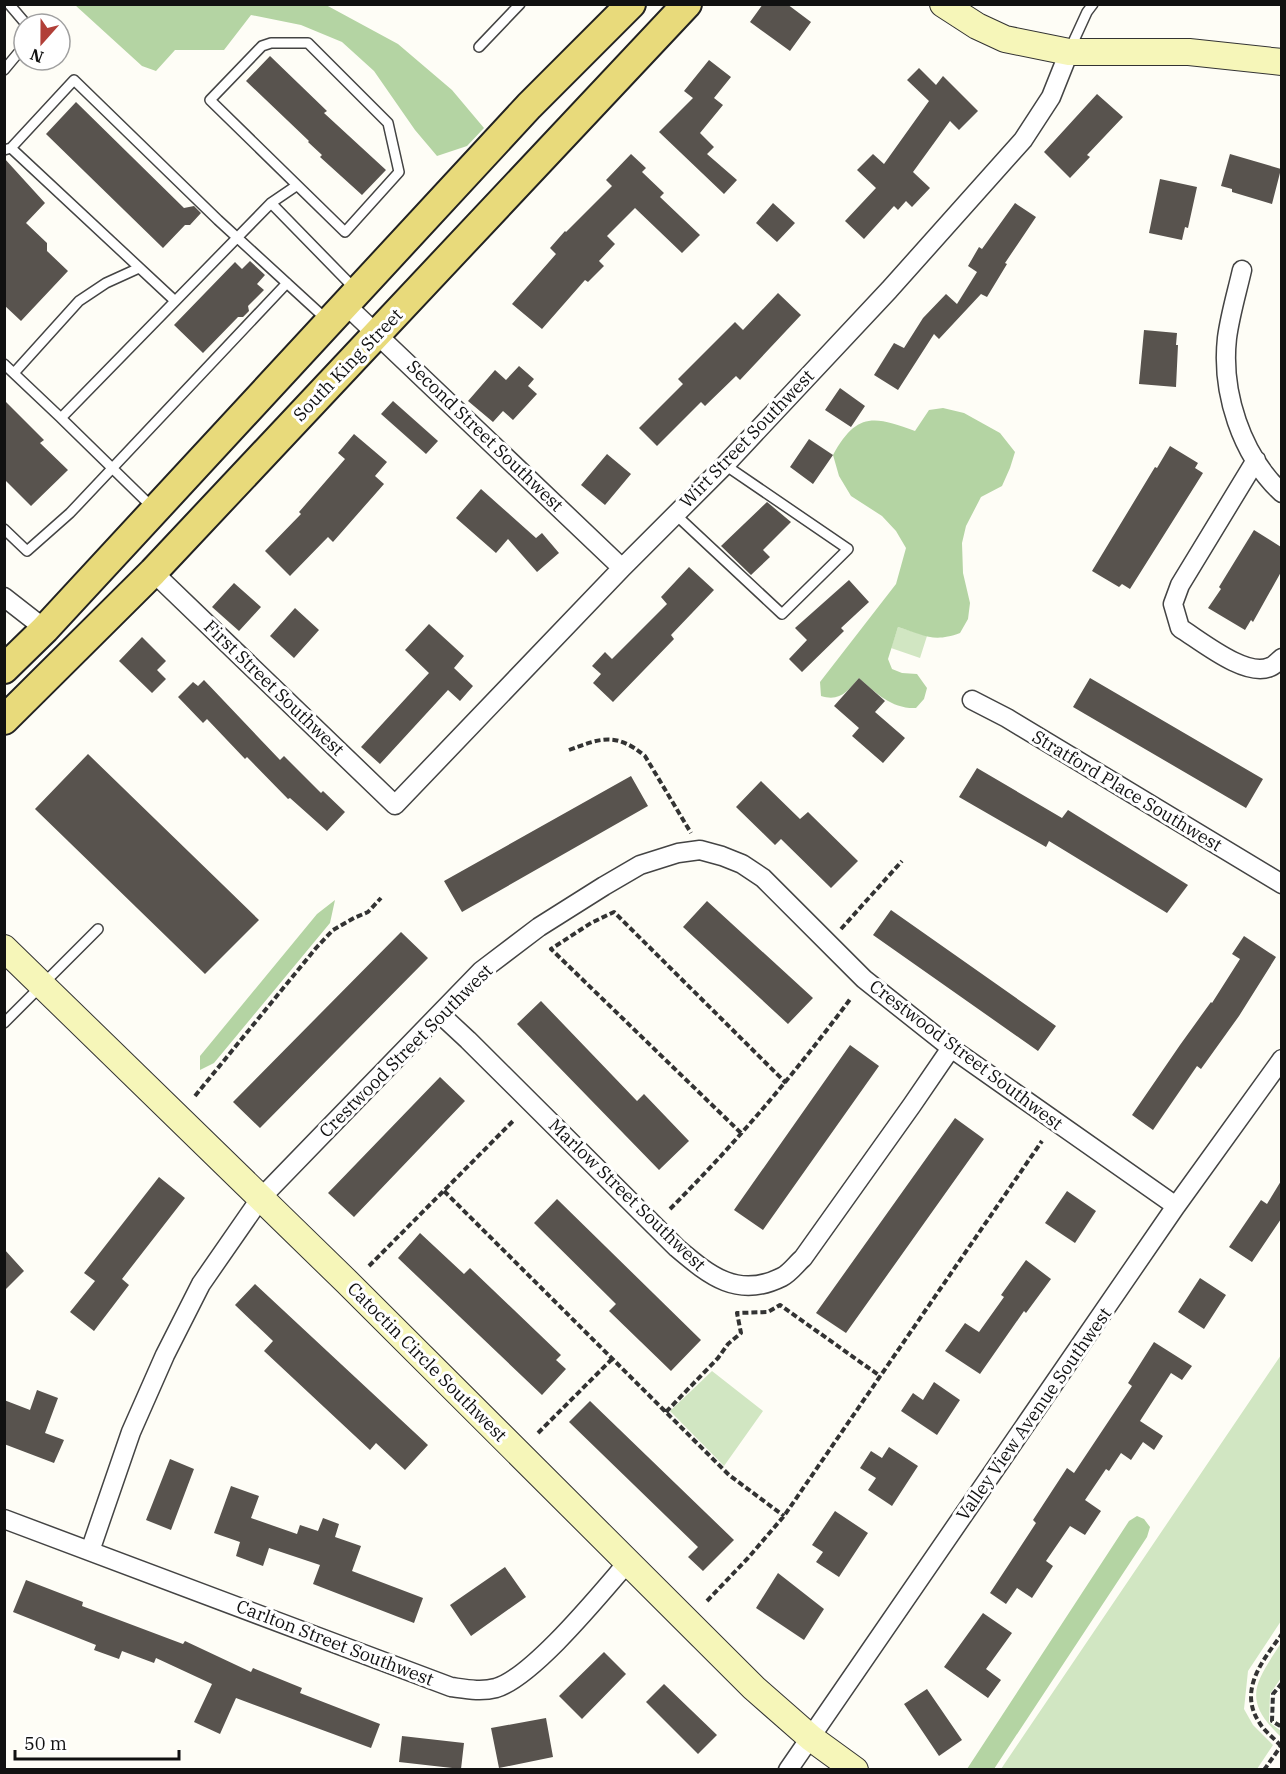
<svg xmlns="http://www.w3.org/2000/svg" width="1286" height="1774" viewBox="0 0 1286 1774" font-family="'IBM Plex Serif',serif">
<rect width="100%" height="100%" fill="#fefdf6"/>
<path fill="#d1e6c2" d="M 898,627 L 927,636 L 920,658 L 891,648 Z
M 1281,1355 L 1281,1621 L 1248,1671 L 1244,1709 L 1253,1725 L 1273,1745 L 1257,1769 L 1001,1769 Z
M 712,1371 L 763,1411 L 724,1466 L 670,1411 Z
M 1281,1643 L 1281,1678 L 1270,1694 L 1269,1722 L 1281,1731 L 1280,1736 C 1241,1699 1256,1682 1281,1643 Z"/>
<path fill="#b4d4a3" d="M 75,5 L 326,5 L 398,44 L 452,90 L 484,128 L 467,146 L 437,156 L 415,130 L 374,71 L 342,42 L 301,25 L 251,15 L 224,50 L 175,50 L 156,71 L 142,66 Z
M 943,408 L 964,413 L 1000,433 L 1015,452 L 1010,468 L 1002,486 L 981,497 L 966,526 L 962,543 L 963,573 L 970,603 L 968,619 L 960,633 C 933,643 924,635 898,627 L 888,659 L 892,669 L 902,673 L 917,674 L 927,688 L 924,699 L 916,708 C 892,709 877,694 859,678 C 848,691 840,702 821,696 L 820,682 L 896,584 L 906,548 L 896,531 L 882,516 L 851,496 L 839,476 L 833,455 C 856,413 873,415 915,431 L 929,410 Z
M 335,900 L 330,923 L 214,1063 L 200,1070 L 200,1056 L 317,914 Z
M 1137,1516 L 1144,1519 L 1150,1527 L 1147,1537 L 994,1769 L 967,1769 L 1129,1521 Z"/>
<path fill="#58534e" d="M 763,4 L 787,4 L 811,22 L 790,51 L 750,22 Z
M 270,56 L 327,111 L 324,113 L 386,170 L 362,195 L 320,157 L 322,155 L 308,142 L 309,141 L 246,81 Z
M 709,60 L 731,77 L 714,98 L 723,105 L 700,133 L 714,147 L 707,154 L 737,180 L 724,194 L 659,132 L 693,98 L 684,91 Z
M 919,68 L 936,85 L 943,76 L 978,111 L 959,130 L 950,121 L 913,172 L 930,188 L 912,207 L 906,201 L 898,210 L 894,206 L 864,239 L 845,221 L 876,188 L 857,170 L 873,154 L 884,164 L 929,101 L 907,80 Z
M 1097,94 L 1123,117 L 1087,155 L 1090,157 L 1070,178 L 1044,152 Z
M 76,102 L 184,208 L 194,206 L 201,213 L 190,225 L 185,225 L 163,248 L 46,134 Z
M 631,154 L 646,168 L 642,172 L 664,193 L 660,197 L 700,235 L 682,253 L 635,208 L 607,236 L 615,244 L 599,261 L 604,266 L 588,282 L 585,280 L 542,329 L 512,304 L 556,254 L 550,248 L 565,231 L 566,232 L 612,186 L 606,180 Z
M 1230,154 L 1281,169 L 1272,204 L 1232,192 L 1232,189 L 1221,186 Z
M 4,158 L 45,203 L 26,223 L 47,243 L 47,251 L 68,271 L 21,321 L 4,305 Z
M 1160,179 L 1197,187 L 1188,228 L 1185,227 L 1182,240 L 1149,233 Z
M 773,203 L 795,223 L 777,242 L 756,223 Z
M 1015,203 L 1036,217 L 1005,263 L 1007,264 L 987,297 L 981,294 L 939,339 L 934,334 L 898,390 L 874,375 L 894,343 L 904,348 L 923,318 L 946,294 L 957,304 L 977,272 L 968,266 L 979,247 L 982,249 Z
M 250,261 L 265,275 L 257,284 L 264,290 L 248,306 L 249,311 L 243,317 L 238,317 L 203,353 L 174,325 L 235,262 L 242,269 Z
M 778,293 L 801,315 L 740,380 L 736,376 L 705,406 L 701,402 L 657,446 L 639,428 L 683,384 L 678,379 L 735,322 L 743,330 Z
M 1144,330 L 1177,333 L 1176,345 L 1178,345 L 1176,387 L 1139,384 Z
M 519,366 L 534,379 L 528,386 L 537,394 L 513,420 L 503,411 L 493,422 L 468,401 L 495,370 L 506,380 Z
M 840,388 L 865,406 L 851,427 L 825,410 Z
M 4,400 L 44,440 L 40,443 L 68,470 L 31,506 L 4,479 Z
M 393,401 L 438,441 L 426,454 L 381,414 Z
M 354,434 L 387,462 L 375,476 L 384,484 L 333,542 L 328,537 L 290,576 L 265,551 L 301,514 L 299,512 L 345,459 L 338,453 Z
M 809,439 L 833,455 L 813,484 L 790,467 Z
M 1170,446 L 1198,463 L 1195,468 L 1203,473 L 1130,589 L 1122,584 L 1119,587 L 1092,571 L 1155,467 L 1157,468 Z
M 607,454 L 631,474 L 605,505 L 581,485 Z
M 481,489 L 536,538 L 542,533 L 559,553 L 537,572 L 508,539 L 496,553 L 456,518 Z
M 767,502 L 791,522 L 763,550 L 770,557 L 751,575 L 721,546 Z
M 1254,530 L 1281,547 L 1281,572 L 1253,622 L 1251,620 L 1245,630 L 1208,608 L 1221,589 L 1219,587 Z
M 689,567 L 714,590 L 671,635 L 674,639 L 613,702 L 593,683 L 601,674 L 592,666 L 605,652 L 612,659 L 667,604 L 661,597 Z
M 849,580 L 869,602 L 841,628 L 844,631 L 802,672 L 789,659 L 807,640 L 795,628 Z
M 234,583 L 261,607 L 239,631 L 212,607 Z
M 295,608 L 319,630 L 294,658 L 270,636 Z
M 429,624 L 464,656 L 454,668 L 473,686 L 460,701 L 448,690 L 380,764 L 361,747 L 429,673 L 405,650 Z
M 142,637 L 166,661 L 157,670 L 166,679 L 152,693 L 119,661 Z
M 859,678 L 885,701 L 875,712 L 905,738 L 883,763 L 852,736 L 859,728 L 834,706 Z
M 1090,678 L 1263,779 L 1246,808 L 1073,707 Z
M 204,680 L 280,760 L 284,756 L 321,793 L 323,791 L 345,812 L 327,831 L 290,798 L 288,799 L 247,757 L 245,759 L 207,719 L 203,723 L 178,697 L 193,682 L 198,686 Z
M 88,754 L 259,920 L 205,974 L 35,809 Z
M 977,768 L 1062,818 L 1068,810 L 1188,885 L 1167,913 L 1049,841 L 1046,847 L 959,797 Z
M 631,776 L 648,806 L 462,912 L 444,881 Z
M 761,781 L 800,819 L 808,812 L 858,861 L 831,888 L 781,839 L 775,845 L 736,807 Z
M 707,901 L 813,998 L 788,1024 L 683,927 Z
M 891,910 L 1056,1026 L 1038,1051 L 873,935 Z
M 401,932 L 428,958 L 260,1128 L 233,1102 Z
M 1244,936 L 1276,957 L 1239,1016 L 1201,1069 L 1197,1066 L 1153,1130 L 1132,1115 L 1180,1045 L 1211,1002 L 1212,1003 L 1240,959 L 1232,954 Z
M 541,1001 L 637,1101 L 644,1094 L 689,1141 L 659,1170 L 517,1024 Z
M 850,1045 L 879,1066 L 763,1230 L 734,1210 Z
M 440,1077 L 465,1101 L 354,1217 L 328,1193 Z
M 955,1118 L 984,1139 L 846,1333 L 816,1313 Z
M 159,1177 L 185,1198 L 122,1279 L 129,1285 L 94,1331 L 70,1312 L 95,1281 L 84,1273 Z
M 1281,1181 L 1281,1219 L 1252,1262 L 1229,1247 L 1261,1200 L 1267,1204 Z
M 1067,1191 L 1096,1211 L 1075,1243 L 1045,1223 Z
M 557,1199 L 701,1340 L 671,1371 L 609,1311 L 616,1304 L 534,1223 Z
M 420,1233 L 464,1274 L 470,1268 L 561,1355 L 556,1360 L 566,1369 L 542,1395 L 398,1258 Z
M 4,1249 L 24,1271 L 4,1291 Z
M 1026,1260 L 1051,1279 L 1026,1313 L 1024,1311 L 980,1374 L 945,1351 L 965,1323 L 979,1332 L 1004,1297 L 1001,1295 Z
M 1200,1278 L 1226,1295 L 1204,1329 L 1178,1312 Z
M 255,1284 L 428,1445 L 405,1470 L 376,1443 L 370,1450 L 264,1351 L 273,1341 L 235,1305 Z
M 1154,1342 L 1192,1366 L 1182,1380 L 1171,1373 L 1140,1421 L 1163,1436 L 1154,1450 L 1143,1442 L 1131,1460 L 1121,1453 L 1109,1471 L 1106,1469 L 1085,1500 L 1101,1511 L 1085,1535 L 1070,1526 L 1046,1561 L 1053,1566 L 1032,1598 L 1017,1588 L 1006,1604 L 990,1593 L 1036,1523 L 1033,1520 L 1067,1468 L 1074,1473 L 1132,1386 L 1128,1383 Z
M 934,1382 L 960,1400 L 937,1435 L 901,1411 L 913,1393 L 923,1400 Z
M 37,1390 L 58,1398 L 45,1433 L 64,1440 L 54,1463 L 4,1444 L 4,1400 L 30,1410 Z
M 590,1401 L 734,1540 L 703,1571 L 688,1557 L 698,1547 L 569,1422 Z
M 889,1447 L 918,1466 L 892,1506 L 868,1490 L 876,1478 L 860,1468 L 871,1451 L 882,1458 Z
M 170,1459 L 194,1469 L 171,1530 L 146,1520 Z
M 231,1486 L 259,1496 L 251,1518 L 297,1534 L 300,1525 L 318,1531 L 323,1518 L 339,1524 L 335,1537 L 361,1546 L 352,1571 L 423,1598 L 414,1623 L 313,1584 L 320,1565 L 269,1548 L 263,1566 L 236,1556 L 240,1542 L 214,1533 Z
M 835,1511 L 868,1533 L 839,1577 L 816,1562 L 823,1552 L 812,1545 Z
M 505,1567 L 526,1597 L 471,1636 L 450,1605 Z
M 778,1573 L 824,1609 L 804,1640 L 756,1608 Z
M 26,1580 L 83,1602 L 82,1606 L 183,1644 L 185,1641 L 251,1672 L 253,1668 L 302,1688 L 300,1693 L 380,1724 L 371,1748 L 236,1698 L 220,1734 L 194,1722 L 212,1684 L 156,1658 L 154,1663 L 122,1651 L 119,1659 L 94,1650 L 96,1645 L 13,1612 Z
M 983,1613 L 1012,1633 L 986,1669 L 1001,1680 L 988,1698 L 944,1667 Z
M 604,1652 L 626,1674 L 582,1719 L 559,1696 Z
M 664,1684 L 717,1735 L 698,1754 L 646,1702 Z
M 927,1689 L 962,1740 L 939,1756 L 904,1704 Z
M 546,1718 L 553,1757 L 499,1768 L 491,1728 Z
M 402,1736 L 464,1743 L 461,1769 L 399,1762 Z"/>
<g fill="none" stroke-linecap="round" stroke-linejoin="round">
<g stroke="#444" stroke-width="12">
<path id="lane" d="M 9,4 L 26,24
M 271,43 L 308,43 L 388,123 L 399,172 L 345,232 L 210,100 L 262,46 Z
M 479,47 L 520,4
M 1070,49 L 1087,12 L 1093,4
M 4,70 L 24,46
M 11,148 L 74,80 L 218,220 L 326,319
M 4,150 L 11,148 L 174,300
M 271,203 L 355,289
M 4,364 L 61,418
M 14,373 L 79,301 L 106,283 L 139,268
M 153,508 L 61,418 L 271,203 L 296,186
M 675,514 L 782,614 L 848,549 L 725,465
M 4,529 L 27,551 L 70,513 L 287,283
M 4,1023 L 98,929"/>
</g>
<g stroke="#444" stroke-width="21">
<path id="street" d="M 1242,270 C 1237,292 1230,315 1227,338 C 1221,392 1241,455 1282,493
M 346,305 L 622,568
M 1256,460 L 1180,585 L 1173,604 L 1180,628 C 1201,641 1246,678 1270,667 C 1274,666 1278,661 1282,658
M 153,572 L 395,805 L 622,568 L 725,465 L 889,290 L 1023,140 L 1051,97 L 1069,52
M 4,597 L 45,629
M 972,700 L 1007,718 L 1282,884
M 440,1014 L 468,1040 L 677,1248 C 710,1276 738,1299 782,1277 C 790,1273 796,1264 803,1258 L 912,1105 L 951,1048
M 4,1519 L 451,1687 C 466,1689 481,1692 496,1688 C 533,1677 601,1593 628,1562
M 90,1551 L 131,1432 L 165,1355 L 201,1284 L 260,1199 L 481,971 L 539,927 L 604,886 L 640,865 L 678,853 L 700,850 L 722,856 L 742,864 L 763,878 L 864,979 L 951,1048 L 1176,1206
M 788,1770 L 1176,1206 L 1282,1059"/>
</g>
<g stroke="#333" stroke-width="28">
<path id="secondary" d="M 943,4 L 977,26 L 1005,39 L 1069,52 L 1189,52 L 1282,62
M 4,948 L 347,1282 L 754,1688 L 811,1738 L 855,1770"/>
</g>
<g stroke="#222" stroke-width="32">
<path id="primary" d="M 4,669 L 45,629 L 529,106 L 631,4
M 4,720 L 153,572 L 687,4"/>
</g>
<path stroke="#333" stroke-width="4" stroke-dasharray="6 3" stroke-linecap="butt" d="M 569,750 C 601,738 616,732 645,756 L 691,833
M 841,929 L 902,861
M 195,1096 L 316,948 L 333,930 L 354,918 L 368,912 L 381,898
M 741,1133 L 551,949 L 591,923 L 614,912 L 786,1083
M 444,1191 L 729,1475 L 784,1516
M 670,1209 C 736,1143 796,1072 851,998
M 369,1266 L 514,1120
M 666,1412 L 718,1358 L 728,1344 L 741,1333 L 737,1313 L 768,1312 L 780,1305 L 880,1376
M 538,1433 L 612,1359
M 707,1601 L 748,1558 L 784,1516 L 1042,1141
M 1282,1683 L 1273,1694 L 1272,1721 L 1282,1727
M 1281,1746 C 1274,1738 1264,1731 1259,1722 C 1238,1690 1263,1660 1282,1634
M 1264,1770 L 1281,1746"/>
<use href="#lane" stroke="#fff" stroke-width="9"/>
<use href="#street" stroke="#fff" stroke-width="18"/>
<use href="#secondary" stroke="#f6f6b9" stroke-width="26"/>
<use href="#primary" stroke="#e8da7b" stroke-width="28"/>
</g>
<g text-anchor="middle" stroke-width="6" stroke-linejoin="round" paint-order="stroke">
<g font-size="18" fill="#111" stroke="#fff">
<text transform="translate(348 365) rotate(-46)" y="6">South King Street</text>
<text transform="translate(485 436) rotate(44)" y="6">Second Street Southwest</text>
<text transform="translate(747 439) rotate(-46)" y="6">Wirt Street Southwest</text>
<text transform="translate(274 688) rotate(44)" y="6">First Street Southwest</text>
<text transform="translate(1127 791) rotate(31)" y="6">Stratford Place Southwest</text>
<text transform="translate(406 1051) rotate(-45)" y="6">Crestwood Street Southwest</text>
<text transform="translate(966 1055) rotate(37)" y="6">Crestwood Street Southwest</text>
<text transform="translate(627 1195) rotate(44)" y="6">Marlow Street Southwest</text>
<text transform="translate(427 1362) rotate(45)" y="6">Catoctin Circle Southwest</text>
<text transform="translate(1034 1414) rotate(-55)" y="6">Valley View Avenue Southwest</text>
<text transform="translate(335 1643) rotate(21)" y="6">Carlton Street Southwest</text>
</g>
</g>
<rect width="1286" height="1774" fill="none" stroke="#111111" stroke-width="12"/>
<g transform="translate(42 42) rotate(201)"><circle r="28" fill="#ffffff" stroke="#a0a0a0" stroke-width="1.5"/>
<path d="M0-4.5L10 22L0 15L-10 22Z" fill="#b13f38"/>
<text y="-9" font-size="16" font-weight="bold" text-anchor="middle" fill="#111111">N</text>
</g>
<path d="M15 1750v9h164v-9" fill="none" stroke="#111111" stroke-width="3"/>
<text x="24" y="1750" font-size="18" fill="#111111" stroke="#ffffff" stroke-width="4.5" paint-order="stroke">50 m</text>
</svg>
